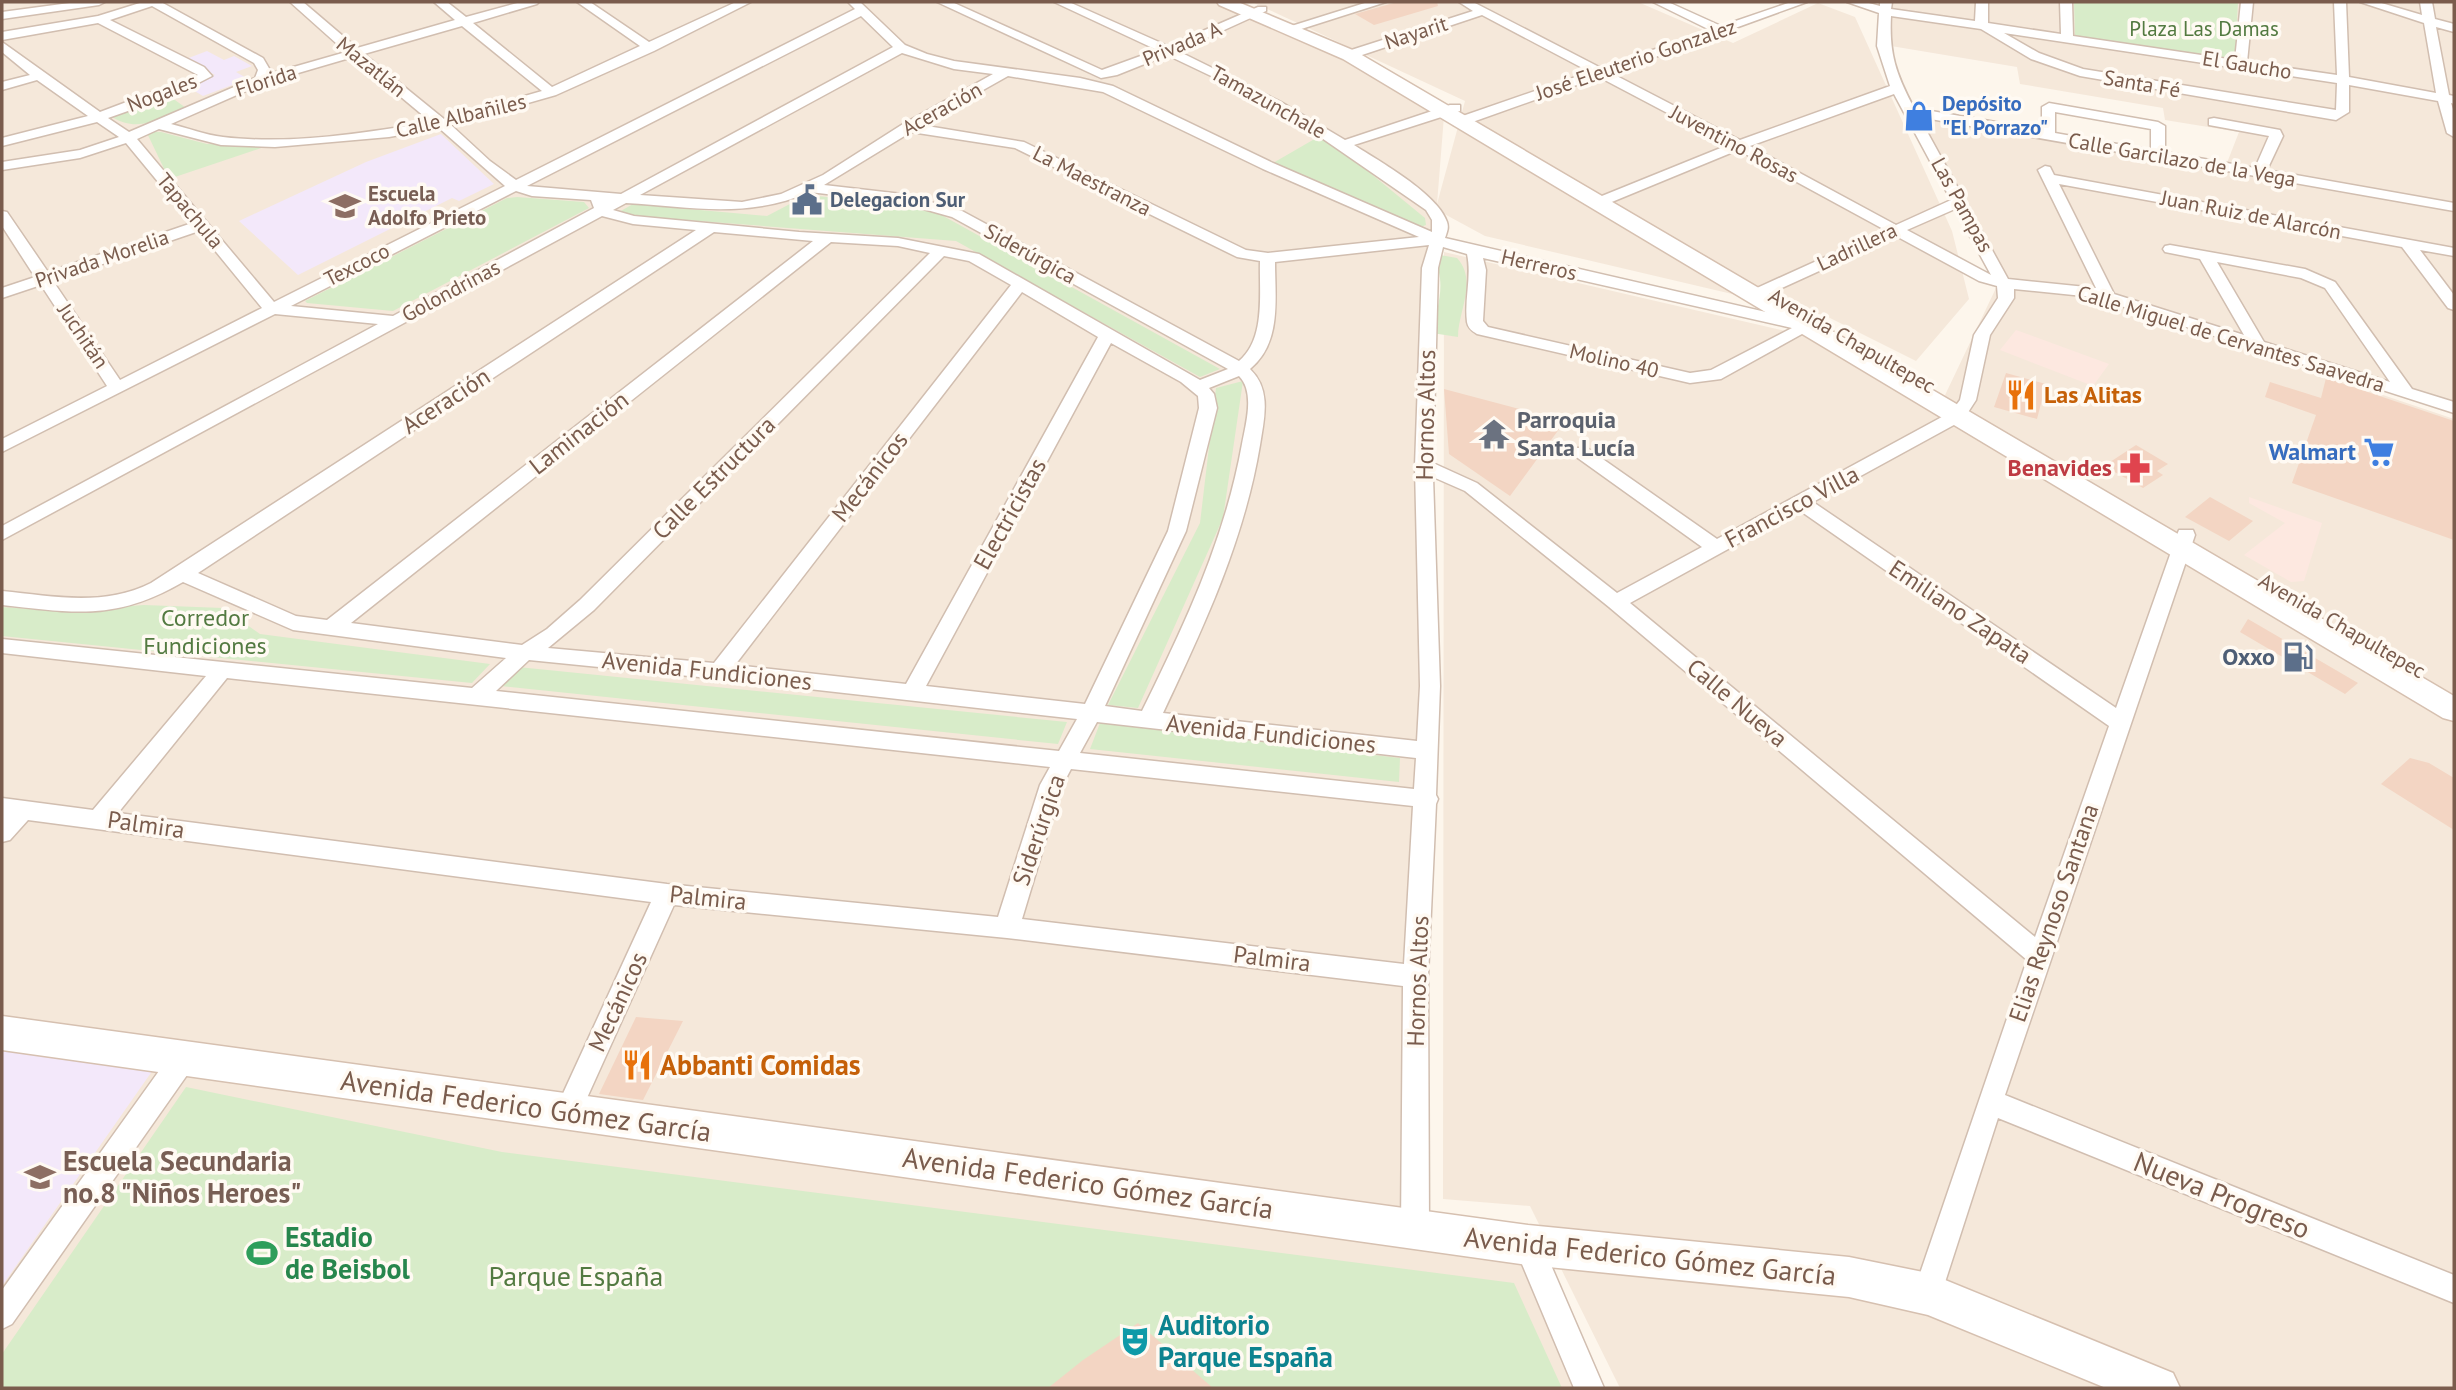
<svg xmlns="http://www.w3.org/2000/svg" width="2456" height="1390" viewBox="0 0 2456 1390" font-family="'PT Sans',sans-serif">
<rect width="100%" height="100%" fill="#fdf6ec"/>
<path fill="#f5e8da" d="M 2,2 L 1234,2 L 1332,42 L 1444,116 L 1437,204 L 1465,101 L 1252,2 L 1638,2 L 1733,43 L 1818,3 L 1855,17 L 1952,231 L 1969,299 L 1916,361 L 1826,316 L 1485,236 L 1437,210 L 1422,305 L 1415,1229 L 1528,1245 L 1597,1388 L 2,1388 Z
M 1887,2 L 2454,2 L 2454,407 L 2080,287 L 2012,289 L 2084,294 L 2454,419 L 2454,1388 L 1620,1388 L 1530,1206 L 1443,1199 L 1444,252 L 1816,338 L 1937,412 L 1996,288 L 2010,289 L 1910,111 L 2225,168 L 2239,132 L 2165,120 L 2163,108 L 2020,84 L 2017,67 L 1879,44 Z"/>
<path fill="#fde8e0" d="M 2016,330 L 2109,364 L 2093,386 L 2000,350 Z
M 2249,497 L 2322,523 L 2304,581 L 2291,582 L 2244,555 L 2285,523 L 2249,503 Z"/>
<path fill="#f3e8fa" d="M 207,51 L 224,60 L 234,56 L 252,66 L 236,72 L 248,79 L 203,96 L 186,86 L 215,75 L 186,59 Z
M 441,134 L 494,184 L 459,201 L 452,198 L 298,275 L 239,221 L 366,162 Z
M 2,1048 L 155,1067 L 2,1286 Z"/>
<path fill="#d8ecc9" d="M 2074,2 L 2238,2 L 2235,61 L 2075,36 Z
M 168,95 L 186,108 C 161,119 137,133 112,117 Z
M 146,131 L 161,132 L 207,144 L 270,145 L 169,179 Z
M 1318,137 L 1347,154 L 1425,218 L 1426,225 L 1418,228 L 1403,225 L 1273,163 Z
M 807,195 L 927,207 L 1220,369 L 1200,377 L 956,241 L 621,215 L 619,212 L 633,204 L 767,216 Z
M 517,197 L 584,202 L 589,208 L 393,311 L 307,303 L 305,301 L 507,198 Z
M 1440,255 L 1457,258 C 1478,281 1458,311 1458,337 L 1432,333 C 1437,308 1447,283 1434,259 Z
M 1243,381 L 1223,518 L 1138,708 L 1108,705 L 1200,523 L 1216,388 Z
M 144,605 L 223,608 L 260,634 L 490,664 L 472,683 L 2,636 L 2,607 L 61,611 Z
M 518,667 L 1067,722 L 1058,744 L 501,686 Z
M 1100,723 L 1400,758 L 1399,782 L 1090,749 Z
M 186,1087 L 502,1152 L 1514,1283 L 1562,1388 L 2,1388 L 2,1354 Z"/>
<path fill="#f3d5c3" d="M 1397,2 L 1437,2 L 1438,6 L 1374,25 L 1355,14 Z
M 2006,373 L 2046,384 L 2037,419 L 1994,407 Z
M 2326,378 L 2454,421 L 2454,540 L 2292,483 L 2316,415 L 2265,397 L 2270,382 L 2321,398 Z
M 1444,389 L 1565,421 L 1510,496 L 1449,454 Z
M 2136,445 L 2168,464 L 2157,471 L 2163,475 L 2143,488 L 2104,466 Z
M 2210,497 L 2253,521 L 2229,541 L 2185,517 Z
M 2248,619 L 2358,683 L 2345,694 L 2240,632 Z
M 2410,758 L 2429,763 L 2454,778 L 2454,830 L 2381,784 Z
M 636,1017 L 683,1021 L 643,1100 L 599,1094 Z
M 1138,1323 L 1213,1388 L 1048,1388 L 1083,1360 Z"/>
<g fill="none" stroke-linecap="round" stroke-linejoin="round">
<g stroke="#d1beb0" stroke-width="3">
<path id="street" d="M 77,2 L 105,2 L 99,5 L 2,19 L 2,12 Z
M 143,2 L 161,2 L 263,58 L 270,70 L 269,74 L 346,52 L 290,2 L 303,2 L 357,48 L 455,20 L 434,2 L 447,2 L 466,17 L 521,2 L 539,2 L 537,4 L 473,23 L 552,87 L 640,46 L 577,2 L 590,2 L 649,42 L 736,2 L 751,2 L 654,51 L 556,95 L 451,125 L 490,161 L 516,180 L 855,9 L 848,2 L 860,2 L 905,45 L 927,54 L 954,61 L 1080,78 L 1113,86 L 1273,163 L 1432,232 L 1432,220 L 1426,210 L 1313,132 L 1230,85 L 1167,55 L 1117,75 L 1101,78 L 937,2 L 952,2 L 1102,70 L 1157,50 L 1054,2 L 1069,2 L 1168,46 L 1258,7 L 1266,7 L 1266,11 L 1178,51 L 1281,102 L 1345,140 L 1450,105 L 1460,105 L 1460,111 L 1354,145 C 1379,161 1438,194 1447,222 C 1449,228 1447,232 1445,238 L 1805,321 L 1812,319 L 1820,324 L 1721,379 L 1690,383 L 1477,334 C 1472,331 1468,328 1467,322 C 1464,299 1472,277 1467,254 L 1443,247 L 1438,268 L 1433,463 L 1477,483 L 1617,593 L 1702,547 L 1575,456 L 1572,452 L 1575,448 L 1587,448 L 1717,539 L 1951,412 L 1960,400 L 1974,335 L 1998,298 L 1997,286 L 1979,281 L 1896,236 L 1760,298 L 1748,298 L 1746,295 L 1748,292 L 1885,230 L 1738,150 L 1602,206 L 1592,206 L 1592,200 L 1728,145 L 1599,77 L 1464,125 L 1454,125 L 1454,119 L 1590,72 L 1482,15 L 1353,58 L 1345,58 L 1345,52 L 1473,11 L 1459,2 L 1473,2 L 1601,68 L 1710,30 L 1653,2 L 1668,2 L 1721,26 L 1791,2 L 1807,2 L 1611,73 L 1740,140 L 1890,86 L 1877,46 L 1879,13 L 1847,2 L 1865,2 L 1880,6 L 1880,2 L 1892,2 L 1891,9 L 1975,21 L 1976,2 L 1988,2 L 1988,23 L 2061,34 L 2060,2 L 2072,2 L 2073,36 L 2235,60 L 2241,2 L 2253,2 L 2247,62 L 2337,75 L 2334,2 L 2346,2 L 2349,77 L 2436,93 L 2424,23 L 2360,2 L 2378,2 L 2422,15 L 2420,2 L 2432,2 L 2435,19 L 2454,24 L 2454,32 L 2436,27 L 2449,95 L 2454,96 L 2454,104 L 2451,103 L 2454,112 L 2454,137 L 2447,133 L 2438,101 L 2349,85 L 2349,112 L 2336,120 L 2080,76 L 2031,59 L 1981,29 L 1891,16 C 1889,54 1896,74 1914,108 L 2042,130 L 2042,107 L 2049,103 L 2158,122 L 2165,126 L 2165,152 L 2255,168 L 2269,136 L 2209,125 L 2209,119 L 2214,118 L 2280,130 L 2283,136 L 2267,170 L 2454,203 L 2454,211 L 1919,117 L 2008,279 L 2096,288 L 2038,170 L 2045,166 L 2050,167 L 2054,175 L 2454,248 L 2454,256 L 2420,250 L 2454,295 L 2454,310 L 2448,308 L 2402,247 L 2059,184 L 2114,294 L 2244,335 L 2200,259 L 2165,252 L 2163,249 L 2165,246 L 2170,245 L 2305,269 L 2335,282 L 2412,389 L 2454,402 L 2454,413 L 2093,297 L 2014,289 L 2014,298 L 1990,335 L 1976,400 L 1963,420 L 1813,502 L 2116,708 L 2177,535 L 2179,530 L 2193,530 L 2195,535 L 2005,1095 L 2454,1275 L 2454,1303 L 1998,1118 L 1938,1304 L 1928,1309 L 1918,1304 L 1913,1294 L 2027,960 L 1609,607 L 1465,491 L 1433,477 L 1440,686 L 1436,795 L 1438,799 L 1436,804 L 1428,976 L 1429,1229 L 1425,1239 L 1415,1243 L 1405,1239 L 1401,1229 L 1403,986 L 1007,938 L 674,905 L 577,1120 L 568,1124 L 559,1120 L 555,1111 L 651,902 L 28,820 L 10,840 L 2,842 L 2,798 L 93,810 L 206,676 L 2,653 L 2,639 L 472,688 L 506,658 L 293,630 L 183,582 C 116,621 75,613 2,605 L 2,591 C 53,596 103,607 151,583 L 696,230 L 633,224 L 602,216 L 2,540 L 2,526 L 378,324 L 275,314 L 2,452 L 2,439 L 107,386 L 41,285 L 2,298 L 2,288 L 35,277 L 2,226 L 2,211 L 7,212 L 48,272 L 192,223 L 126,143 L 80,158 L 2,170 L 2,162 L 80,150 L 119,137 L 97,122 L 2,146 L 2,138 L 88,116 L 37,80 L 2,90 L 2,82 L 30,75 L 2,52 L 2,42 L 100,112 L 198,75 L 98,23 L 2,40 L 2,32 L 98,16 ZM 152,6 L 254,63 L 258,70 L 255,78 L 129,132 L 108,118 L 179,93 L 212,76 L 204,67 L 110,20 ZM 861,16 L 893,47 L 621,194 L 527,186 ZM 462,26 L 542,91 L 444,119 L 364,54 ZM 2004,33 L 2337,83 L 2336,110 L 2083,69 L 2039,53 ZM 902,53 L 954,69 L 993,74 L 903,124 L 823,175 L 781,194 L 742,202 L 640,195 ZM 353,57 L 431,122 C 366,133 289,145 223,137 C 205,135 188,128 171,124 L 264,83 ZM 1008,76 L 1103,92 L 1263,169 L 1419,237 L 1268,253 L 1246,250 L 1024,142 L 921,125 ZM 1894,94 L 1951,200 L 1896,225 L 1750,146 ZM 2055,112 L 2151,129 L 2151,150 L 2055,133 ZM 439,128 L 505,186 L 274,302 L 137,139 L 159,129 L 221,145 L 275,147 L 389,137 ZM 911,132 L 1015,148 L 1237,257 L 1260,261 C 1259,292 1266,339 1239,361 L 962,211 L 902,194 L 824,185 ZM 516,191 L 532,196 L 591,200 L 594,208 L 393,316 L 291,306 ZM 810,192 L 902,203 L 952,217 L 1228,369 L 1200,380 L 979,254 L 898,238 L 799,232 L 634,216 L 613,210 L 626,203 C 692,207 747,219 810,192 ZM 1955,209 L 1991,275 L 1907,230 ZM 199,231 L 262,308 L 120,380 L 53,281 ZM 714,232 L 813,241 L 327,620 L 296,616 L 198,573 ZM 831,242 L 898,246 L 930,253 L 580,600 L 547,629 L 522,645 L 351,623 ZM 1429,245 L 1422,268 L 1415,466 L 1420,686 L 1417,741 L 1163,713 C 1204,626 1244,541 1260,445 C 1264,419 1272,390 1250,369 C 1282,343 1275,298 1275,262 ZM 944,256 L 969,261 L 1011,285 L 714,663 L 548,648 L 594,610 ZM 1483,258 L 1792,328 L 1711,370 L 1690,373 L 1488,327 L 1483,321 L 1486,270 ZM 2217,262 L 2301,278 L 2325,288 L 2390,382 L 2264,342 ZM 1022,292 L 1098,337 L 906,684 L 735,665 ZM 1111,343 L 1181,382 L 1198,396 L 1199,408 L 1168,531 L 1085,704 L 926,686 ZM 1239,376 C 1255,392 1246,423 1242,444 C 1225,539 1185,624 1142,711 L 1105,706 L 1186,531 L 1217,408 L 1214,394 L 1209,388 ZM 1799,510 L 2109,726 L 2035,937 L 1630,603 ZM 529,660 L 719,679 L 1077,719 L 1059,751 L 496,691 ZM 227,678 L 1050,767 L 1040,785 L 998,917 L 667,884 L 118,813 ZM 1097,722 L 1416,758 L 1414,789 L 1080,753 ZM 1071,769 L 1413,806 L 1404,964 L 1022,919 L 1062,786 Z
M 1368,2 L 1386,2 L 1295,31 L 1285,28 Z
M 183,1047 L 192,1050 L 196,1059 L 192,1068 L 12,1324 L 2,1329 L 2,1290 L 174,1050 Z
M 1528,1231 L 1538,1235 L 1604,1388 L 1574,1388 L 1514,1245 L 1518,1235 Z"/>
</g>
<g stroke="#d6c0b0" stroke-width="3">
<path id="secondary" d="M 1217,2 L 1238,2 L 1355,51 L 2454,696 L 2454,721 L 2443,718 L 1343,59 L 1219,5 Z
M 2,1016 L 1528,1225 L 1849,1257 L 1928,1273 L 2173,1373 L 2180,1388 L 2106,1388 L 1928,1315 L 1849,1297 L 1528,1265 L 2,1050 Z"/>
</g>
<use href="#street" fill="#fff" fill-rule="evenodd"/>
<use href="#secondary" fill="#fff" fill-rule="evenodd"/>
</g>
<defs>
<g id="shop-bare" transform="scale(2.415)"><path d="M-5-2.5h2.3a2.7 3.5 0 0 1 5.4 0H5L5.5 6h-11ZM-1.5-2.5h3a1.5 2.3 0 0 0-3 0Z" fill="#3f7fe0" stroke="#fffaf3" stroke-width="2.5" paint-order="stroke"/></g>
<g id="civic-bare" transform="scale(2.415)"><path d="M-.6-6.5H3V-4.5H.6V-3L4-1V1h2V6H-6V1h2V-1L-.6-3ZM-1.2 2.5V6h2.4V2.5Z" fill="#5c6f8a" stroke="#fffaf3" stroke-width="2.5" paint-order="stroke"/></g>
<g id="school-bare" transform="scale(2.415)"><path d="M0-5L7-2L0 1L-7-2ZM-4 1L0 2.5L4 1V4Q0 6-4 4Z" fill="#8d6e63" stroke="#fffaf3" stroke-width="2.5" paint-order="stroke"/></g>
<g id="restaurant-bare" transform="scale(2.415)"><path d="M-5-6h1v4h1v-4h1v4h1v-4h1v5L-1.5 .5V6h-2V.5L-5-1ZM5-6V6H3V1.5H1.5Q1.5-4 5-6Z" fill="#e8710a" stroke="#fffaf3" stroke-width="2.5" paint-order="stroke"/></g>
<g id="temple-bare" transform="scale(2.415)"><path d="M0-6L5-2H3V0L6.5 2.5H4V6H1.5V3h-3V6H-4V2.5H-6.5L-3 0V-2H-5Z" fill="#6b7280" stroke="#fffaf3" stroke-width="2.5" paint-order="stroke"/></g>
<g id="supermarket-bare" transform="scale(2.415)"><path d="M-6-5.5h2.5l.6 2H6L4.5 2H-2.5L-4.4-4H-6ZM-1.5 3.2a1.3 1.3 0 1 0 .1 0ZM3 3.2a1.3 1.3 0 1 0 .1 0Z" fill="#3f7fe0" stroke="#fffaf3" stroke-width="2.5" paint-order="stroke"/></g>
<g id="pharmacy-bare" transform="scale(2.415)"><path d="M-2-6h4v4h4v4h-4v4h-4v-4h-4v-4h4Z" fill="#e0444e" stroke="#fffaf3" stroke-width="2.5" paint-order="stroke"/></g>
<g id="fuel-bare" transform="scale(2.415)"><path d="M-5.5-6h7V0h2V4h1.3V-2.5L3-4.5l.8-.8L6-3V5H2.5V1h-1V6h-7ZM-4.2-4.7v3.2H.2V-4.7Z" fill="#5c6f8a" stroke="#fffaf3" stroke-width="2.5" paint-order="stroke"/></g>
<g id="stadium-bare" transform="scale(2.415)"><path d="M0-5a6.5 5 0 1 0 0 10a6.5 5 0 1 0 0-10ZM-3.5-1.8h7v3.6h-7Z" fill="#2e9e5b" stroke="#fffaf3" stroke-width="2.5" paint-order="stroke"/></g>
<g id="theatre-bare" transform="scale(2.415)"><path d="M-5-5.5Q0-4 5-5.5V0Q5 5 0 6Q-5 5-5 0ZM-3.3-2.5H-1v1.5H-3.3ZM1-2.5H3.3v1.5H1ZM-2.8 1Q0 5.5 2.8 1Z" fill="#0f9aa8" stroke="#fffaf3" stroke-width="2.5" paint-order="stroke"/></g>
</defs>
<g fill-rule="evenodd">
<use href="#shop-bare" x="1919" y="116"/>
<use href="#civic-bare" x="807" y="200"/>
<use href="#school-bare" x="345" y="206"/>
<use href="#restaurant-bare" x="2021" y="395"/>
<use href="#temple-bare" x="1494" y="434"/>
<use href="#supermarket-bare" x="2379" y="452"/>
<use href="#pharmacy-bare" x="2135" y="468"/>
<use href="#fuel-bare" x="2298" y="657"/>
<use href="#restaurant-bare" x="637" y="1065"/>
<use href="#school-bare" x="40" y="1177"/>
<use href="#stadium-bare" x="262" y="1253"/>
<use href="#theatre-bare" x="1135" y="1341"/>
</g>
<g text-anchor="middle" stroke-width="7" stroke-linejoin="round" paint-order="stroke">
<g font-size="21" fill="#537a41" stroke="#fffaf3">
<text x="2204" y="36">Plaza Las Damas</text>
</g>
<g font-size="21" fill="#7a5c4d" stroke="#fffaf3">
<text transform="translate(1416 33) rotate(-18)" y="7">Nayarit</text>
<text transform="translate(1182 44) rotate(-23)" y="7">Privada A</text>
<text transform="translate(1636 60) rotate(-19)" y="7">José Eleuterio Gonzalez</text>
<text transform="translate(2247 65) rotate(9)" y="7">El Gaucho</text>
<text transform="translate(371 67) rotate(39)" y="7">Mazatlán</text>
<text transform="translate(266 81) rotate(-18)" y="7">Florida</text>
<text transform="translate(2142 84) rotate(10)" y="7">Santa Fé</text>
<text transform="translate(162 93) rotate(-21)" y="7">Nogales</text>
<text transform="translate(1268 102) rotate(29)" y="7">Tamazunchale</text>
<text transform="translate(942 109) rotate(-29)" y="7">Aceración</text>
<text transform="translate(461 116) rotate(-13)" y="7">Calle Albañiles</text>
<text transform="translate(1734 144) rotate(28)" y="7">Juventino Rosas</text>
<text transform="translate(2182 160) rotate(10)" y="7">Calle Garcilazo de la Vega</text>
<text transform="translate(1092 181) rotate(27)" y="7">La Maestranza</text>
<text transform="translate(1962 205) rotate(61)" y="7">Las Pampas</text>
<text transform="translate(190 211) rotate(50)" y="7">Tapachula</text>
<text transform="translate(2251 215) rotate(11)" y="7">Juan Ruiz de Alarcón</text>
<text transform="translate(1857 247) rotate(-25)" y="7">Ladrillera</text>
<text transform="translate(1030 254) rotate(29)" y="7">Siderúrgica</text>
<text transform="translate(102 259) rotate(-19)" y="7">Privada Morelia</text>
<text transform="translate(357 265) rotate(-27)" y="7">Texcoco</text>
<text transform="translate(1539 265) rotate(13)" y="7">Herreros</text>
<text transform="translate(451 291) rotate(-28)" y="7">Golondrinas</text>
<text transform="translate(83 336) rotate(56)" y="7">Juchitán</text>
<text transform="translate(2231 339) rotate(17)" y="7">Calle Miguel de Cervantes Saavedra</text>
<text transform="translate(1852 341) rotate(30)" y="7">Avenida Chapultepec</text>
<text transform="translate(1614 361) rotate(13)" y="7">Molino 40</text>
<text transform="translate(2342 626) rotate(30)" y="7">Avenida Chapultepec</text>
</g>
<g font-size="21" font-weight="bold" fill="#366cbe" stroke="#fffaf3" text-anchor="start">
<text x="1942" y="111">Depósito<tspan x="1942" dy="24">"El Porrazo"</tspan></text>
</g>
<g font-size="21" font-weight="bold" fill="#785e54" stroke="#fffaf3" text-anchor="start">
<text x="368" y="201">Escuela<tspan x="368" dy="24">Adolfo Prieto</tspan></text>
</g>
<g font-size="21" font-weight="bold" fill="#4e5e75" stroke="#fffaf3" text-anchor="start">
<text x="830" y="207">Delegacion Sur</text>
</g>
<g font-size="24" font-weight="bold" fill="#c56008" stroke="#fffaf3" text-anchor="start">
<text x="2044" y="403">Las Alitas</text>
</g>
<g font-size="24" fill="#7a5c4d" stroke="#fffaf3">
<text transform="translate(446 401) rotate(-33)" y="8">Aceración</text>
<text transform="translate(1426 415) rotate(-89)" y="8">Hornos Altos</text>
<text transform="translate(579 433) rotate(-38)" y="8">Laminación</text>
<text transform="translate(870 477) rotate(-52)" y="8">Mecánicos</text>
<text transform="translate(714 478) rotate(-45)" y="8">Calle Estructura</text>
<text transform="translate(1792 507) rotate(-28)" y="8">Francisco Villa</text>
<text transform="translate(1010 514) rotate(-61)" y="8">Electricistas</text>
<text transform="translate(1960 612) rotate(34)" y="8">Emiliano Zapata</text>
<text transform="translate(707 671) rotate(6)" y="8">Avenida Fundiciones</text>
<text transform="translate(1737 703) rotate(40)" y="8">Calle Nueva</text>
<text transform="translate(1271 734) rotate(6)" y="8">Avenida Fundiciones</text>
<text transform="translate(146 825) rotate(8)" y="8">Palmira</text>
<text transform="translate(1039 830) rotate(-71)" y="8">Siderúrgica</text>
<text transform="translate(708 898) rotate(6)" y="8">Palmira</text>
<text transform="translate(2054 913) rotate(-71)" y="8">Elias Reynoso Santana</text>
<text transform="translate(1272 959) rotate(7)" y="8">Palmira</text>
<text transform="translate(1418 981) rotate(-88)" y="8">Hornos Altos</text>
<text transform="translate(618 1002) rotate(-65)" y="8">Mecánicos</text>
</g>
<g font-size="24" font-weight="bold" fill="#5b616d" stroke="#fffaf3" text-anchor="start">
<text x="1517" y="428">Parroquia<tspan x="1517" dy="28">Santa Lucía</tspan></text>
</g>
<g font-size="24" font-weight="bold" fill="#366cbe" stroke="#fffaf3" text-anchor="end">
<text x="2356" y="460">Walmart</text>
</g>
<g font-size="24" font-weight="bold" fill="#be3a42" stroke="#fffaf3" text-anchor="end">
<text x="2112" y="476">Benavides</text>
</g>
<g font-size="24" fill="#537a41" stroke="#fffaf3">
<text x="205" y="626">Corredor<tspan x="205" dy="28">Fundiciones</tspan></text>
</g>
<g font-size="24" font-weight="bold" fill="#4e5e75" stroke="#fffaf3" text-anchor="end">
<text x="2275" y="665">Oxxo</text>
</g>
<g font-size="28" font-weight="bold" fill="#c56008" stroke="#fffaf3" text-anchor="start">
<text x="660" y="1075">Abbanti Comidas</text>
</g>
<g font-size="28" fill="#7a5c4d" stroke="#fffaf3">
<text transform="translate(526 1106) rotate(8)" y="10">Avenida Federico Gómez García</text>
<text transform="translate(1088 1183) rotate(8)" y="10">Avenida Federico Gómez García</text>
<text transform="translate(2222 1195) rotate(22)" y="10">Nueva Progreso</text>
<text transform="translate(1650 1256) rotate(6)" y="10">Avenida Federico Gómez García</text>
</g>
<g font-size="28" font-weight="bold" fill="#785e54" stroke="#fffaf3" text-anchor="start">
<text x="63" y="1171">Escuela Secundaria<tspan x="63" dy="32">no.8 "Niños Heroes"</tspan></text>
</g>
<g font-size="28" font-weight="bold" fill="#27864d" stroke="#fffaf3" text-anchor="start">
<text x="285" y="1247">Estadio<tspan x="285" dy="32">de Beisbol</tspan></text>
</g>
<g font-size="28" fill="#537a41" stroke="#fffaf3">
<text x="576" y="1286">Parque España</text>
</g>
<g font-size="28" font-weight="bold" fill="#0d838f" stroke="#fffaf3" text-anchor="start">
<text x="1158" y="1335">Auditorio<tspan x="1158" dy="32">Parque España</tspan></text>
</g>
</g>
<rect width="2456" height="1390" fill="none" stroke="#7a5c4d" stroke-width="7"/>
</svg>
